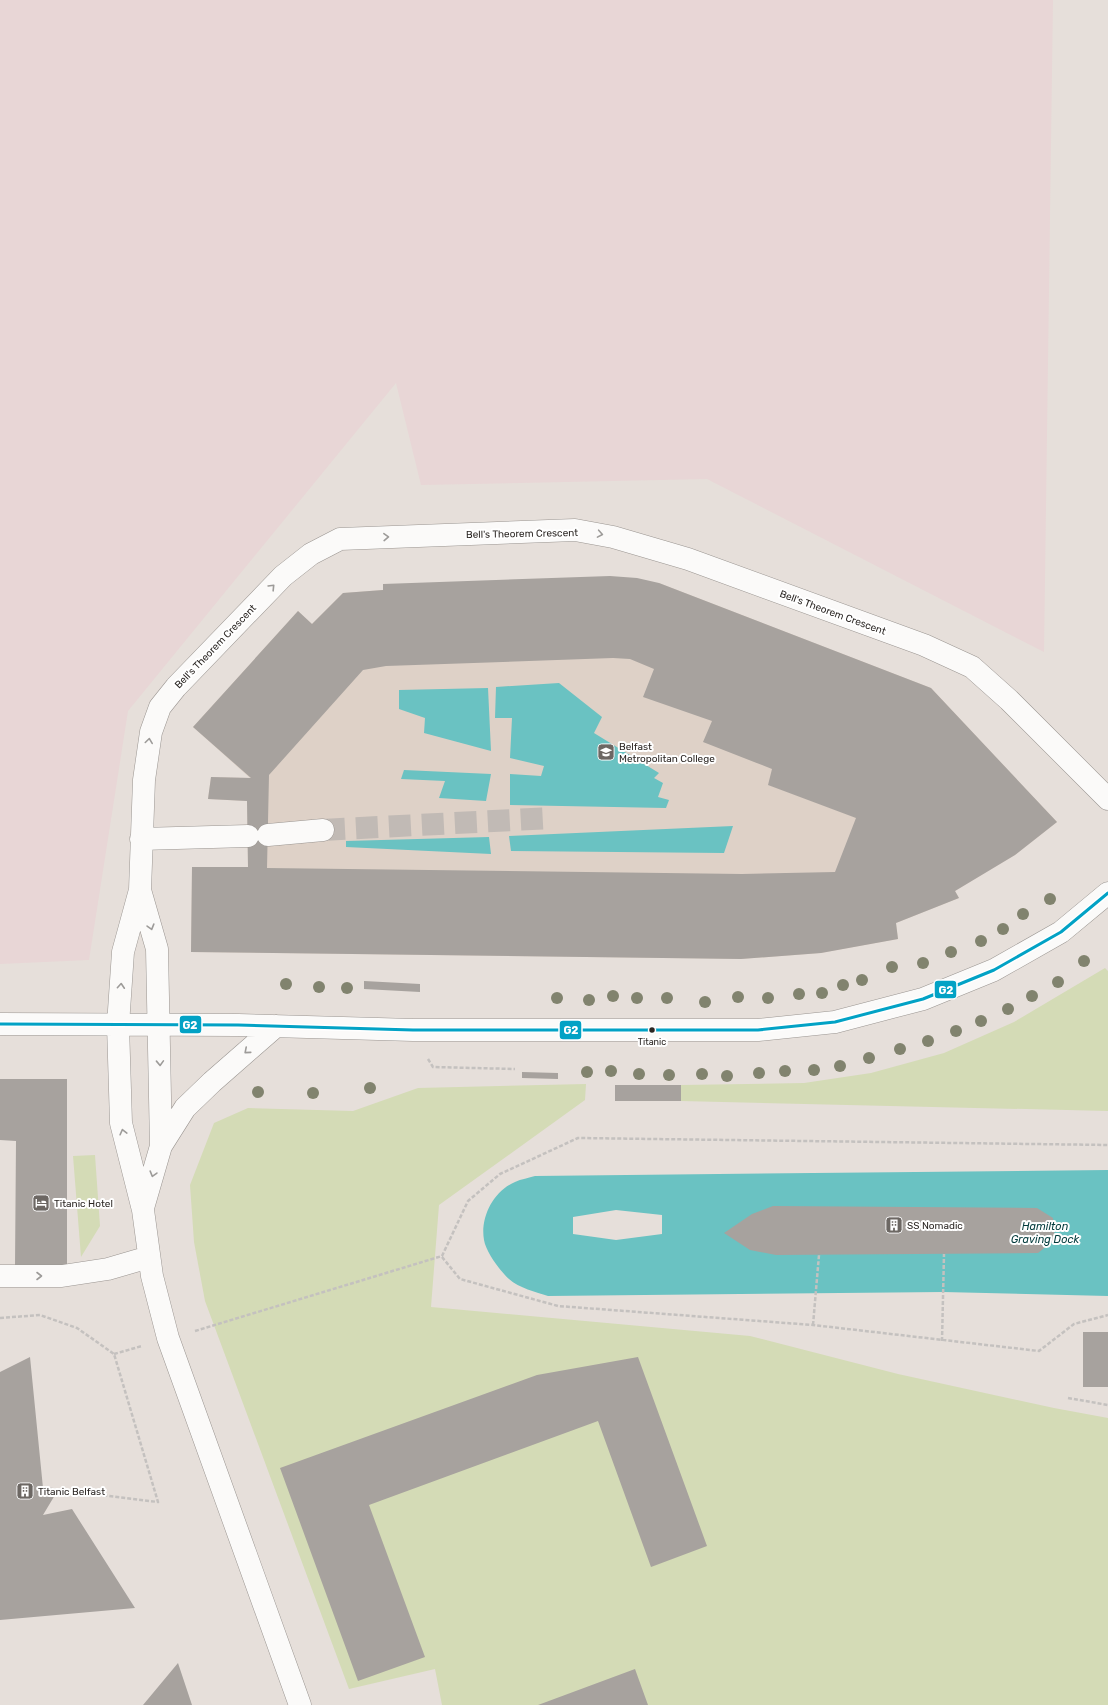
<svg xmlns="http://www.w3.org/2000/svg" width="1108" height="1705" viewBox="0 0 1108 1705" font-family="Rubik,sans-serif">
<rect width="100%" height="100%" fill="#e6dfda"/>
<path fill="#e8d6d6" d="M 0,0 L 1053,0 L 1044,652 L 707,479 L 421,485 L 396,383 L 128,711 L 89,960 L 0,964 Z"/>
<path fill="#ded1c7" d="M 659,583 L 931,688 L 1057,822 L 1015,855 L 955,891 L 959,898 L 896,923 L 898,939 L 821,953 L 741,959 L 191,952 L 192,867 L 248,867 L 247,801 L 208,799 L 211,777 L 250,778 L 193,727 L 298,611 L 312,624 L 343,593 L 383,590 Z"/>
<path fill="#d4dbb6" d="M 1105,968 L 1108,971 L 1108,1111 L 681,1101 L 681,1085 L 804,1083 L 871,1073 L 944,1053 L 1014,1022 Z
M 586,1084 L 585,1100 L 439,1205 L 431,1307 L 750,1336 L 898,1374 L 1054,1408 L 1108,1418 L 1108,1705 L 442,1705 L 435,1669 L 349,1689 L 205,1301 L 194,1242 L 190,1185 L 214,1123 L 248,1108 L 353,1111 L 418,1088 Z
M 95,1155 L 100,1226 L 81,1257 L 73,1156 Z"/>
<path fill="#6ac2c2" d="M 559,683 L 602,717 L 594,733 L 659,773 L 654,778 L 663,783 L 658,797 L 669,800 L 666,808 L 510,805 L 510,774 L 541,776 L 544,766 L 510,758 L 512,718 L 495,718 L 496,687 Z
M 488,688 L 491,751 L 424,733 L 425,718 L 399,709 L 399,690 Z
M 404,770 L 491,774 L 486,801 L 439,798 L 445,781 L 401,779 Z
M 733,826 L 724,853 L 511,851 L 509,836 Z
M 489,837 L 491,854 L 346,847 L 346,841 Z
M 1108,1170 L 1108,1296 L 943,1292 L 548,1296 C 536,1292 519,1288 509,1279 C 500,1271 486,1252 484,1240 C 480,1218 493,1191 515,1182 C 521,1179 529,1178 535,1176 Z"/>
<path fill="#e6dfda" d="M 616,1210 L 662,1215 L 662,1234 L 616,1240 L 573,1234 L 573,1217 Z"/>
<path fill="#a7a29e" fill-rule="evenodd" d="M 610,576 L 637,578 L 659,583 L 931,688 L 1057,822 L 1015,855 L 955,891 L 959,898 L 896,923 L 898,939 L 821,953 L 741,959 L 191,952 L 192,867 L 248,867 L 247,801 L 208,799 L 211,777 L 251,778 L 193,727 L 298,611 L 312,624 L 343,593 L 383,590 L 383,584 ZM 613,658 L 630,659 L 654,669 L 643,697 L 712,721 L 703,742 L 772,769 L 768,785 L 856,818 L 835,872 L 742,874 L 267,868 L 269,775 L 363,670 L 386,666 Z
M 364,981 L 420,984 L 420,992 L 364,989 Z
M 522,1072 L 558,1073 L 558,1079 L 522,1078 Z
M 0,1079 L 67,1079 L 67,1267 L 15,1266 L 16,1141 L 0,1140 Z
M 615,1085 L 681,1085 L 681,1101 L 615,1101 Z
M 773,1206 L 1037,1208 L 1053,1218 L 1055,1240 L 1038,1253 L 776,1255 L 750,1250 L 724,1233 L 752,1214 Z
M 1083,1332 L 1108,1332 L 1108,1387 L 1083,1387 Z
M 30,1357 L 43,1488 L 55,1495 L 43,1515 L 72,1509 L 135,1608 L 0,1620 L 0,1372 Z
M 638,1357 L 707,1546 L 651,1567 L 598,1421 L 369,1505 L 425,1657 L 358,1681 L 280,1468 L 537,1375 Z
M 178,1663 L 192,1705 L 143,1705 Z
M 635,1669 L 648,1705 L 538,1705 Z"/>
<g fill="none" stroke-linecap="round" stroke-linejoin="round">
<path stroke="#c1bab5" stroke-width="22" stroke-dasharray="22 11" stroke-linecap="butt" d="M 323,830 L 551,818"/>
<g stroke="#9a9591" stroke-width="23">
<path id="minor" d="M 268,835 L 323,830
M 141,839 L 248,836
M 140,890 L 157,949 L 161,1146
M 0,1024 L 238,1025 L 413,1030 L 758,1030 L 835,1022 L 923,999 L 994,970 L 1061,932 L 1108,893
M 143,1208 L 161,1146 L 185,1108 L 212,1082 L 276,1026
M 0,1276 L 62,1276 L 108,1269 L 149,1257
M 300,1705 L 168,1338 L 152,1276 L 143,1210 L 121,1123 L 118,1025 L 123,952 L 140,890 L 144,780 L 151,732 L 160,707 L 176,687 L 283,576 L 311,554 L 340,539 L 575,530 L 613,537 L 688,559 L 924,645 L 972,667 L 1009,700 L 1108,799"/>
</g>
<path stroke="#c4c1bf" stroke-width="2.5" stroke-dasharray="4 2" stroke-linecap="butt" d="M 428,1059 L 433,1067 L 515,1069
M 442,1257 L 460,1279 L 558,1306 L 813,1325 L 1039,1351 L 1074,1324 L 1108,1315
M 0,1318 L 40,1315 L 77,1328 L 114,1354 L 158,1502 L 43,1488
M 813,1325 L 819,1255
M 195,1331 L 442,1256 L 468,1201 L 500,1174 L 578,1138 L 1108,1145
M 942,1341 L 944,1254
M 114,1354 L 142,1346
M 1068,1398 L 1108,1405"/>
<use href="#minor" stroke="#fbfaf9" stroke-width="22"/>
<g stroke="#fff" stroke-width="6">
<path id="bus-1" d="M 0,1024 L 238,1025 L 413,1030 L 758,1030 L 835,1022 L 923,999 L 994,970 L 1061,932 L 1108,893"/>
</g>
<use href="#bus-1" stroke="#02a2c5" stroke-width="3"/>
</g>
<g fill="#81836e">
<circle cx="1050" cy="899" r="6"/>
<circle cx="1023" cy="914" r="6"/>
<circle cx="1003" cy="929" r="6"/>
<circle cx="981" cy="941" r="6"/>
<circle cx="951" cy="952" r="6"/>
<circle cx="1084" cy="961" r="6"/>
<circle cx="923" cy="963" r="6"/>
<circle cx="892" cy="967" r="6"/>
<circle cx="862" cy="980" r="6"/>
<circle cx="1058" cy="982" r="6"/>
<circle cx="286" cy="984" r="6"/>
<circle cx="843" cy="985" r="6"/>
<circle cx="319" cy="987" r="6"/>
<circle cx="347" cy="988" r="6"/>
<circle cx="822" cy="993" r="6"/>
<circle cx="799" cy="994" r="6"/>
<circle cx="613" cy="996" r="6"/>
<circle cx="1032" cy="996" r="6"/>
<circle cx="738" cy="997" r="6"/>
<circle cx="557" cy="998" r="6"/>
<circle cx="637" cy="998" r="6"/>
<circle cx="667" cy="998" r="6"/>
<circle cx="768" cy="998" r="6"/>
<circle cx="589" cy="1000" r="6"/>
<circle cx="705" cy="1002" r="6"/>
<circle cx="1008" cy="1009" r="6"/>
<circle cx="981" cy="1021" r="6"/>
<circle cx="956" cy="1031" r="6"/>
<circle cx="928" cy="1041" r="6"/>
<circle cx="900" cy="1049" r="6"/>
<circle cx="869" cy="1058" r="6"/>
<circle cx="840" cy="1066" r="6"/>
<circle cx="814" cy="1070" r="6"/>
<circle cx="611" cy="1071" r="6"/>
<circle cx="785" cy="1071" r="6"/>
<circle cx="587" cy="1072" r="6"/>
<circle cx="759" cy="1073" r="6"/>
<circle cx="639" cy="1074" r="6"/>
<circle cx="702" cy="1074" r="6"/>
<circle cx="669" cy="1075" r="6"/>
<circle cx="727" cy="1076" r="6"/>
<circle cx="370" cy="1088" r="6"/>
<circle cx="258" cy="1092" r="6"/>
<circle cx="313" cy="1093" r="6"/>
</g>
<defs><path id="oneway-chevron" d="M-2-3.5L2.5 0L-2 3.5" fill="none" stroke-width="1.6" stroke-linecap="round" stroke-linejoin="round"/></defs>
<g stroke="#9d9b99">
<use href="#oneway-chevron" transform="translate(600 534) rotate(10)"/>
<use href="#oneway-chevron" transform="translate(386 537) rotate(-2)"/>
<use href="#oneway-chevron" transform="translate(272 587) rotate(-46)"/>
<use href="#oneway-chevron" transform="translate(149 741) rotate(-82)"/>
<use href="#oneway-chevron" transform="translate(151 927) rotate(74)"/>
<use href="#oneway-chevron" transform="translate(121 986) rotate(-86)"/>
<use href="#oneway-chevron" transform="translate(247 1051) rotate(139)"/>
<use href="#oneway-chevron" transform="translate(160 1063) rotate(88)"/>
<use href="#oneway-chevron" transform="translate(123 1132) rotate(-104)"/>
<use href="#oneway-chevron" transform="translate(153 1174) rotate(106)"/>
<use href="#oneway-chevron" transform="translate(39 1276)"/>
</g>
<defs>
<g id="university-square" transform="scale(0.9)"><rect x="-9" y="-9" width="18" height="18" rx="4" fill="#6c6763" stroke="#fff"/><path d="M0-5L7-2L0 1L-7-2ZM-4 1L0 2.5L4 1V4Q0 6-4 4Z" fill="#fff"/></g>
<g id="hotel-square" transform="scale(0.9)"><rect x="-9" y="-9" width="18" height="18" rx="4" fill="#6c6763" stroke="#fff"/><path d="M-6-4.5h1.5V1H6V5H4.5V3h-9V5H-6ZM-4 0a1.8 1.8 0 1 1 3.6 0ZM.5 0V-2.5h3Q6-2.5 6 0Z" fill="#fff"/></g>
<g id="building-square" transform="scale(0.9)"><rect x="-9" y="-9" width="18" height="18" rx="4" fill="#6c6763" stroke="#fff"/><path d="M-4-6H4V6H1V3H-1V6H-4ZM-2.5-4.3h1.7v1.8h-1.7ZM.8-4.3h1.7v1.8H.8ZM-2.5-1h1.7V.8h-1.7ZM.8-1h1.7V.8H.8Z" fill="#fff"/></g>
</defs>
<g fill-rule="evenodd">
<use href="#university-square" x="606" y="752"/>
<use href="#hotel-square" x="41" y="1203"/>
<use href="#building-square" x="894" y="1225"/>
<use href="#building-square" x="25" y="1491"/>
</g>
<circle fill="#2b2623" stroke="#fff" stroke-width="1.5" cx="652" cy="1030" r="3.5"/>
<g text-anchor="middle" stroke-width="4" stroke-linejoin="round" paint-order="stroke">
<g font-size="9" fill="#2b2623" stroke="#fff">
<text x="652" y="1045">Titanic</text>
</g>
<g font-size="10" fill="#2b2623" stroke="#fff">
<text transform="translate(522 533) rotate(-1)" y="4">Bell's Theorem Crescent</text>
<text transform="translate(833 612) rotate(20)" y="4">Bell's Theorem Crescent</text>
<text transform="translate(215 646) rotate(-46)" y="4">Bell's Theorem Crescent</text>
</g>
<g font-size="10" fill="#2b2623" stroke="#fff" text-anchor="start">
<text x="619" y="750">Belfast<tspan x="619" dy="12">Metropolitan College</tspan></text>
<text x="54" y="1207">Titanic Hotel</text>
<text x="907" y="1229">SS Nomadic</text>
<text x="38" y="1495">Titanic Belfast</text>
</g>
<g font-size="11" font-style="italic" fill="#003a3b" stroke="#fff">
<text x="1045" y="1230">Hamilton<tspan x="1045" dy="13">Graving Dock</tspan></text>
</g>
</g>
<g stroke="#fff" stroke-width="1.5">
<rect x="934" y="980" width="23" height="19" rx="4" fill="#02a2c5"/>
<rect x="179" y="1015" width="23" height="19" rx="4" fill="#02a2c5"/>
<rect x="559" y="1020" width="23" height="20" rx="4" fill="#02a2c5"/>
</g>
<g font-size="11" text-anchor="middle" font-weight="bold" fill="#fff">
<text x="946" y="994">G2</text>
<text x="190" y="1029">G2</text>
<text x="571" y="1034">G2</text>
</g>
</svg>
